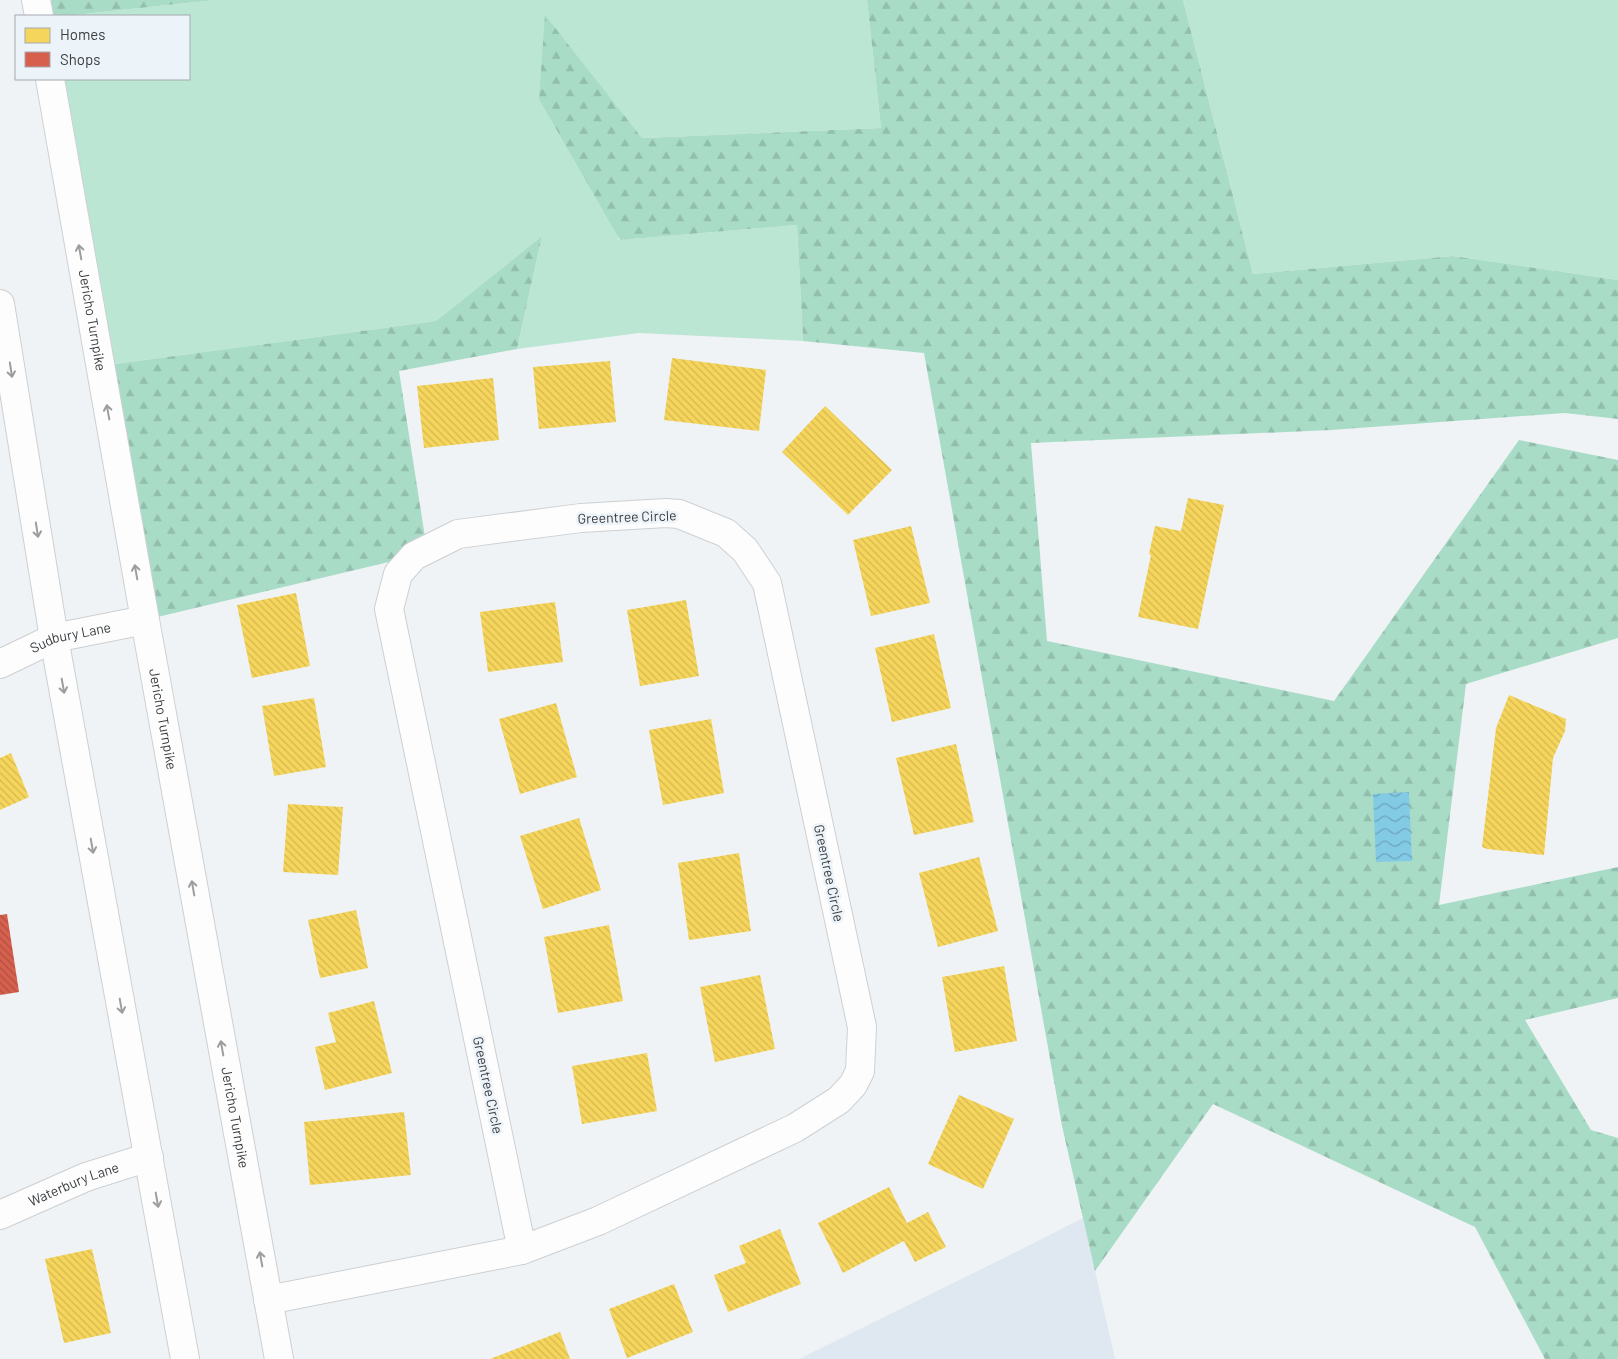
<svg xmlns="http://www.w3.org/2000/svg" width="1618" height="1359" viewBox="0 0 1618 1359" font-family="Barlow,sans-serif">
<defs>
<pattern id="forest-firs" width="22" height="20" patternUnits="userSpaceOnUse" patternTransform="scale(1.25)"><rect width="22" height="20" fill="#a9dcc7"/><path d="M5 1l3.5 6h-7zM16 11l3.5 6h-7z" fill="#92beac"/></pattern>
<pattern id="water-waves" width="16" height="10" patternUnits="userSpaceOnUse" patternTransform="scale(1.25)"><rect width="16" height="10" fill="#83cae5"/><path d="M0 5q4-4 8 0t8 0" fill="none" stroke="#6ca5bb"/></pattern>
<pattern id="homes-back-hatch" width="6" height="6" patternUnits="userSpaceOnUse" patternTransform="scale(1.25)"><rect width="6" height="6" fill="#f6d55c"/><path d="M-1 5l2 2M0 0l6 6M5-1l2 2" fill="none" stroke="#d4b851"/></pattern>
<pattern id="shops-back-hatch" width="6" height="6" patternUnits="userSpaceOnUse" patternTransform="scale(1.25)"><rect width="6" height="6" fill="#d6604d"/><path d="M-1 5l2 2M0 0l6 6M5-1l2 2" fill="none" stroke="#af5041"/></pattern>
</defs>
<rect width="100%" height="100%" fill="#eff3f6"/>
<path fill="#dfe8f0" d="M 1083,1218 L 1115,1359 L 799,1359 L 1004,1258 Z"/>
<path fill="#bbe6d4" d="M 215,0 L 867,0 L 881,128 L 642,138 L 545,16 L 619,240 L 797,225 L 803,341 L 639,333 L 517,349 L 542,236 L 436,321 L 100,366 L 50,79 L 189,79 L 189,16 L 65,16 Z
M 1183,0 L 1618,0 L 1618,280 L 1453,256 L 1253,274 Z"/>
<path fill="url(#forest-firs)" d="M 36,0 L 215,0 L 65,16 L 39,16 Z
M 867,0 L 1183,0 L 1253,274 L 1453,256 L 1618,280 L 1618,419 L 1565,413 L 1331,430 L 1031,443 L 1047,641 L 1334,701 L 1519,440 L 1618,460 L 1618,638 L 1466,684 L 1439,905 L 1618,867 L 1618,998 L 1525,1020 L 1591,1130 L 1618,1138 L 1618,1359 L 1545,1359 L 1475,1227 L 1213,1104 L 1095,1271 L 1062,1126 L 924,353 L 803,341 L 797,225 L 620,240 L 539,99 L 545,15 L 642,138 L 881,128 Z
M 542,236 L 517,349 L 399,371 L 427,550 L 414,556 L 145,620 L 100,366 L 436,321 Z"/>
<path fill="url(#water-waves)" d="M 1409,792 L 1412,861 L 1376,862 L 1373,794 Z"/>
<path fill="url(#homes-back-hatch)" d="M 672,358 L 766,370 L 759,431 L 664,420 Z
M 610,361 L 616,422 L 539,429 L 533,367 Z
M 493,378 L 499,440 L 424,448 L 417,386 Z
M 825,406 L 892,470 L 848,515 L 782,452 Z
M 1188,498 L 1224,505 L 1198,629 L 1138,617 L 1151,555 L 1149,554 L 1155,526 L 1181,531 Z
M 911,526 L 930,603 L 871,616 L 853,540 Z
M 296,593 L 310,666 L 252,678 L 237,605 Z
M 686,600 L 699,676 L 640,686 L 627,610 Z
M 555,602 L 563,662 L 488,672 L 480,612 Z
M 934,634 L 951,708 L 892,722 L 875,648 Z
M 1509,695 L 1566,719 L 1565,731 L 1553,758 L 1544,855 L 1487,849 L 1482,847 L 1496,728 Z
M 314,698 L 326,767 L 274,776 L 262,706 Z
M 556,703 L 577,777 L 520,794 L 499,719 Z
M 711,719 L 724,793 L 663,805 L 649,730 Z
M 956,744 L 974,822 L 914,835 L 896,758 Z
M 11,753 L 29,797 L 0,810 L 0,758 Z
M 288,804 L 343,807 L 338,875 L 283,872 Z
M 579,818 L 601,890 L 543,909 L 520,836 Z
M 739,853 L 751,931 L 689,940 L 678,863 Z
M 979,857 L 998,931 L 938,947 L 919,873 Z
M 356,910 L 368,968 L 320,978 L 308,920 Z
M 609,925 L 623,1001 L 558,1013 L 544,937 Z
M 1004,966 L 1017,1041 L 955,1052 L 942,977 Z
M 760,975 L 775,1049 L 715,1062 L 700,987 Z
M 374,1001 L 392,1073 L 325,1090 L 315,1047 L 336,1042 L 328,1013 Z
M 647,1053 L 657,1111 L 582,1124 L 572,1066 Z
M 959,1095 L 1014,1119 L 983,1189 L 928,1164 Z
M 404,1112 L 411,1175 L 310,1185 L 304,1122 Z
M 889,1187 L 907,1223 L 928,1212 L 946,1247 L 915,1262 L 904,1241 L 843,1273 L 818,1223 Z
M 780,1229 L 801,1284 L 728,1312 L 714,1275 L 746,1263 L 739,1246 Z
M 92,1249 L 111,1333 L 64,1343 L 45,1259 Z
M 674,1284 L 693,1332 L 627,1358 L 609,1309 Z
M 560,1332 L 570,1359 L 490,1359 Z"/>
<path fill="url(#shops-back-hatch)" d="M 7,914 L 19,992 L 0,995 L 0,915 Z"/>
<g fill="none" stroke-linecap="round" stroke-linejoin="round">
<g stroke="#cdd0d2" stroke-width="30">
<g id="minor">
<path d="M 666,513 L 679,514 L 726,533 L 745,550 L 767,583 L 862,1027 L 860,1071 L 853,1085 L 839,1100 L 795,1128 L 598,1221 L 522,1250 L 389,609 L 398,574 L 414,556 L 458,534 L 581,518 Z"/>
<path id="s1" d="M 0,664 L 54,638 L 145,620"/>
<path id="s2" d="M 0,1215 L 86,1177 L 149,1157"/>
<path d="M 268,1300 L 522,1250"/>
</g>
</g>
<g stroke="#cdd0d2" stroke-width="30">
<g id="primary">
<path d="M 36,0 L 39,16"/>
<path id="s3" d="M 50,79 L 145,620 L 279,1359"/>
<path d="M 0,304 L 54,638 L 185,1359"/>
</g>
</g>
<use href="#minor" stroke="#fdfdfe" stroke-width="28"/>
<use href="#primary" stroke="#fdfdfe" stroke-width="28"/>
</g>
<defs><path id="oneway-shaft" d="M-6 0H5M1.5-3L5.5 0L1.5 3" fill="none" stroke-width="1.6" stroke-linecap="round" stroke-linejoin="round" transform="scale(1.25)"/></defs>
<g stroke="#9c9d9e">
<use href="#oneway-shaft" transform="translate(80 252) rotate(-100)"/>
<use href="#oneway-shaft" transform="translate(11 370) rotate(81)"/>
<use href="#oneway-shaft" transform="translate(108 412) rotate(-100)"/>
<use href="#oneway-shaft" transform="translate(37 530) rotate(81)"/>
<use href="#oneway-shaft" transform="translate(136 572) rotate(-100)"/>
<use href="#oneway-shaft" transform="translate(63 686) rotate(80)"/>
<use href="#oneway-shaft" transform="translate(92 846) rotate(80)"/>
<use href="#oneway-shaft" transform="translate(193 888) rotate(-100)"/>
<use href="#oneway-shaft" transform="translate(121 1006) rotate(80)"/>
<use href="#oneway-shaft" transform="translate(222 1048) rotate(-100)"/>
<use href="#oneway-shaft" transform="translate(157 1200) rotate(80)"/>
<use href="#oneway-shaft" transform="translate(261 1259) rotate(-100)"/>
</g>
<g text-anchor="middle" stroke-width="5" stroke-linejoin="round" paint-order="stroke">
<g font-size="14" fill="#3a3d3f" stroke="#ecf3f9">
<text dy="5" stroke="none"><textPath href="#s3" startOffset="245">Jericho Turnpike</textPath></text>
<text transform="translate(627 517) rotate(-2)" y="5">Greentree Circle</text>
<text dy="5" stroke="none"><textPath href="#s1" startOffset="76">Sudbury Lane</textPath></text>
<text dy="5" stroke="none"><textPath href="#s3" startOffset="650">Jericho Turnpike</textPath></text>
<text transform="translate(829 873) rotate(78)" y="5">Greentree Circle</text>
<text transform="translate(488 1085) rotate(78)" y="5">Greentree Circle</text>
<text dy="5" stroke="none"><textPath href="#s3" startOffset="1055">Jericho Turnpike</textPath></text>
<text dy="5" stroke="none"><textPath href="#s2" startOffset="80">Waterbury Lane</textPath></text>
</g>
</g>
<rect x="15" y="15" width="175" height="65" fill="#ecf3f9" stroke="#a5aaaf"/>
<rect x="25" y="28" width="25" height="15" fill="#f6d55c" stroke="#a5aaaf"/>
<text x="60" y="40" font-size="15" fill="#3a3d3f">Homes</text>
<rect x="25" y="52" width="25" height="15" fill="#d6604d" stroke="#a5aaaf"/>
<text x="60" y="65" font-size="15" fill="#3a3d3f">Shops</text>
</svg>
